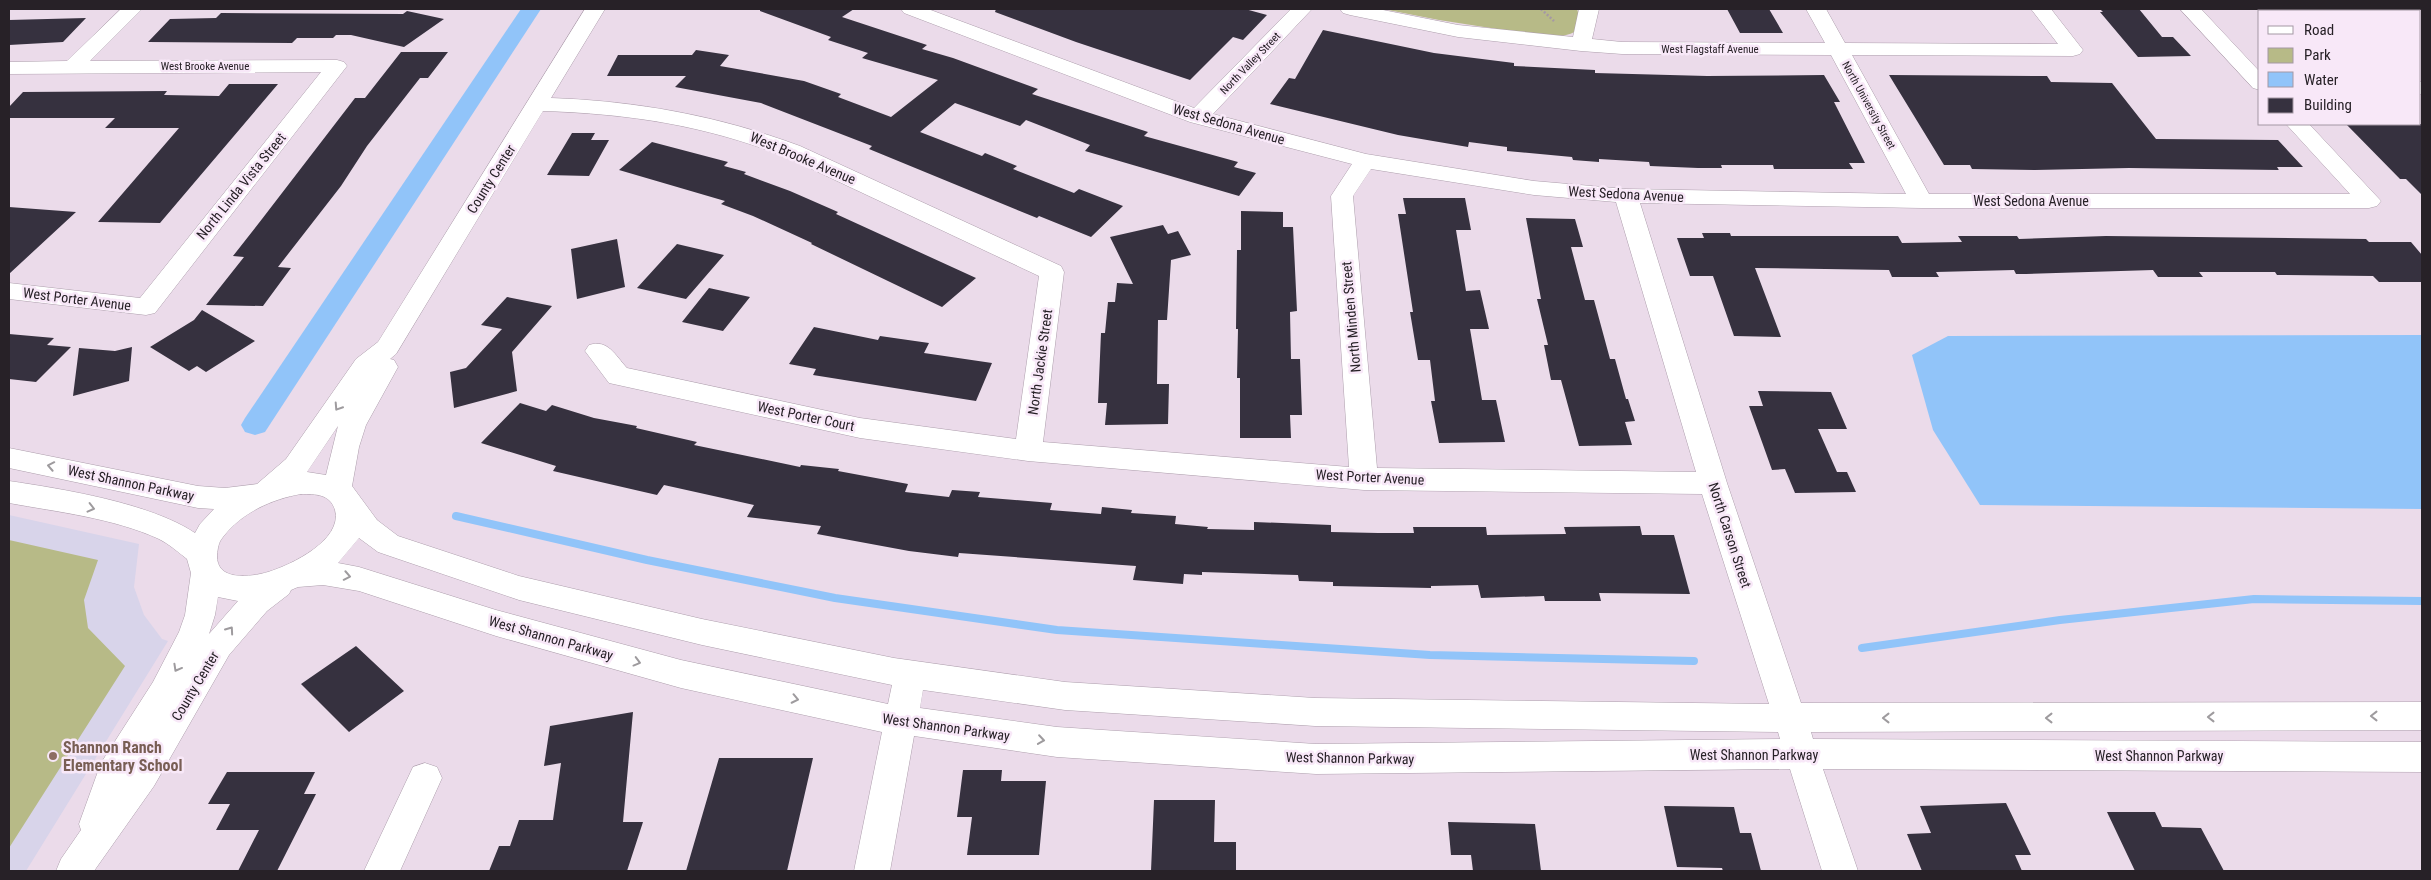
<svg xmlns="http://www.w3.org/2000/svg" width="2431" height="880" viewBox="0 0 2431 880" font-family="'Roboto Condensed',sans-serif">
<rect width="100%" height="100%" fill="#ebdbea"/>
<path fill="#d8d4ea" d="M 9,515 L 139,544 L 134,587 L 144,615 L 162,639 L 168,641 L 26,871 L 9,871 Z"/>
<path fill="#b7ba87" d="M 1383,9 L 1577,9 L 1581,22 L 1578,30 C 1568,36 1559,37 1548,37 L 1439,20 Z
M 9,540 L 98,560 L 84,600 L 88,628 L 125,666 L 9,848 Z"/>
<path fill="#91c4f9" d="M 2422,335 L 2422,509 L 1980,505 L 1933,430 L 1912,355 L 1948,336 Z"/>
<g fill="none" stroke-linecap="round" stroke-linejoin="round">
<path stroke="#91c4f9" stroke-width="8" d="M 456,516 L 647,560 L 835,598 L 1057,630 L 1430,655 L 1694,661
M 1862,648 L 2060,620 L 2254,599 L 2422,601"/>
<path fill="#91c4f9" fill-rule="evenodd" d="M 521,9 L 541,9 L 265,432 L 255,435 L 245,432 L 241,425 L 245,418 Z"/>
</g>
<path fill="#36313f" d="M 760,9 L 854,9 L 842,17 L 927,45 L 922,49 L 953,58 L 1038,89 L 1032,94 L 1148,132 L 1144,136 L 1238,162 L 1234,167 L 1256,173 L 1239,196 L 1085,151 L 1090,145 L 1026,120 L 1020,126 L 955,103 L 920,132 L 982,156 L 985,153 L 1017,166 L 1013,169 L 1074,193 L 1079,189 L 1123,206 L 1091,237 L 1039,216 L 1037,218 L 869,149 L 872,146 L 761,103 L 675,87 L 686,76 L 607,76 L 618,55 L 692,55 L 696,50 L 729,55 L 720,66 L 804,81 L 841,94 L 838,97 L 891,117 L 938,80 L 862,58 L 868,53 L 828,40 L 831,37 L 760,11 Z
M 996,9 L 1245,9 L 1267,15 L 1243,40 L 1233,37 L 1190,80 L 1076,42 L 995,12 Z
M 1727,9 L 1769,9 L 1783,33 L 1740,33 Z
M 2100,9 L 2139,9 L 2162,37 L 2173,37 L 2191,56 L 2138,57 L 2100,12 L 2103,12 Z
M 407,11 L 444,19 L 404,47 L 351,35 L 336,35 L 333,38 L 297,38 L 292,43 L 148,42 L 170,19 L 216,18 L 221,13 L 403,14 Z
M 86,18 L 63,42 L 9,45 L 9,20 Z
M 1323,30 L 1434,53 L 1514,63 L 1514,66 L 1595,70 L 1595,73 L 1707,76 L 1824,75 L 1840,102 L 1834,102 L 1865,163 L 1849,163 L 1853,169 L 1774,169 L 1773,165 L 1721,165 L 1722,168 L 1698,168 L 1650,166 L 1649,162 L 1599,159 L 1599,162 L 1573,160 L 1572,157 L 1507,151 L 1507,147 L 1469,142 L 1468,147 L 1398,135 L 1270,104 L 1289,78 L 1295,79 Z
M 401,52 L 448,52 L 428,78 L 420,78 L 367,146 L 341,186 L 278,267 L 291,268 L 263,306 L 206,305 L 244,257 L 233,256 L 262,219 L 355,98 L 365,98 Z
M 1889,75 L 2047,76 L 2051,82 L 2112,83 L 2156,139 L 2278,140 L 2303,167 L 2277,167 L 2279,170 L 2129,168 L 2035,170 L 1972,169 L 1970,165 L 1944,165 Z
M 229,84 L 278,84 L 160,223 L 98,222 L 179,128 L 105,128 L 115,118 L 9,118 L 9,107 L 23,92 L 167,91 L 164,95 L 219,96 Z
M 2346,124 L 2422,124 L 2422,195 L 2406,179 L 2400,179 Z
M 572,133 L 595,133 L 591,140 L 609,140 L 589,176 L 547,175 Z
M 652,142 L 728,162 L 724,166 L 746,172 L 744,174 L 790,191 L 838,212 L 836,214 L 976,278 L 942,307 L 811,244 L 812,243 L 753,216 L 721,204 L 725,201 L 619,170 Z
M 1403,198 L 1465,198 L 1471,230 L 1456,230 L 1466,291 L 1480,290 L 1489,329 L 1470,329 L 1482,400 L 1496,400 L 1505,442 L 1439,443 L 1431,401 L 1435,401 L 1430,360 L 1418,360 L 1410,312 L 1413,312 L 1398,214 L 1406,214 Z
M 9,207 L 76,212 L 9,274 Z
M 1241,211 L 1283,212 L 1283,227 L 1293,227 L 1297,311 L 1290,312 L 1291,359 L 1300,359 L 1302,415 L 1290,415 L 1291,438 L 1240,438 L 1240,378 L 1237,378 L 1238,329 L 1236,329 L 1237,250 L 1241,250 Z
M 1526,218 L 1575,219 L 1583,247 L 1571,247 L 1585,300 L 1594,300 L 1610,359 L 1615,359 L 1626,399 L 1628,399 L 1635,421 L 1625,422 L 1632,445 L 1579,446 L 1561,380 L 1551,380 L 1544,345 L 1548,345 L 1537,299 L 1541,299 Z
M 1163,225 L 1168,234 L 1178,231 L 1191,255 L 1171,260 L 1167,320 L 1158,320 L 1157,384 L 1169,384 L 1168,424 L 1105,425 L 1107,403 L 1098,403 L 1101,333 L 1105,333 L 1108,302 L 1115,302 L 1117,283 L 1133,284 L 1110,237 Z
M 1702,233 L 1730,233 L 1731,236 L 1898,236 L 1902,243 L 1962,242 L 1958,236 L 2017,236 L 2019,239 L 2106,236 L 2366,239 L 2369,242 L 2411,242 L 2422,255 L 2422,282 L 2379,282 L 2373,276 L 2277,275 L 2275,272 L 2199,272 L 2203,277 L 2158,277 L 2153,270 L 2026,274 L 2016,274 L 2014,270 L 1936,272 L 1939,277 L 1892,277 L 1889,270 L 1755,268 L 1781,337 L 1734,336 L 1713,276 L 1690,276 L 1677,238 L 1704,238 Z
M 617,239 L 625,287 L 577,299 L 571,249 Z
M 677,244 L 724,255 L 686,299 L 637,288 Z
M 709,288 L 750,297 L 723,331 L 682,322 Z
M 507,297 L 552,306 L 512,352 L 517,391 L 454,408 L 450,372 L 466,368 L 502,329 L 481,325 Z
M 202,310 L 255,341 L 206,372 L 197,366 L 189,371 L 150,347 L 194,320 Z
M 814,327 L 878,340 L 880,336 L 929,343 L 924,353 L 992,363 L 976,401 L 813,375 L 816,369 L 789,364 Z
M 9,334 L 54,338 L 47,345 L 71,347 L 36,382 L 9,379 Z
M 132,347 L 129,381 L 73,396 L 79,348 L 115,351 Z
M 1758,391 L 1831,392 L 1847,429 L 1818,429 L 1837,472 L 1847,472 L 1856,492 L 1795,493 L 1785,469 L 1772,470 L 1762,442 L 1749,406 L 1763,406 Z
M 520,403 L 546,411 L 552,405 L 594,418 L 637,426 L 636,428 L 697,442 L 694,445 L 800,467 L 801,465 L 839,469 L 838,471 L 908,484 L 905,492 L 949,497 L 952,490 L 980,492 L 978,497 L 1052,503 L 1050,510 L 1101,514 L 1102,507 L 1132,510 L 1131,513 L 1176,516 L 1175,524 L 1208,527 L 1207,529 L 1254,530 L 1254,522 L 1331,525 L 1331,532 L 1378,533 L 1414,533 L 1413,527 L 1486,527 L 1487,535 L 1566,534 L 1564,527 L 1640,526 L 1642,535 L 1674,535 L 1690,594 L 1599,593 L 1601,601 L 1545,601 L 1544,596 L 1481,598 L 1478,585 L 1431,586 L 1431,588 L 1333,586 L 1333,582 L 1299,581 L 1298,575 L 1202,572 L 1202,575 L 1184,574 L 1183,584 L 1133,580 L 1136,566 L 959,553 L 958,557 L 909,551 L 817,534 L 821,526 L 747,517 L 754,505 L 664,485 L 657,495 L 553,471 L 556,466 L 481,443 Z
M 356,646 L 404,691 L 349,732 L 301,684 Z
M 633,712 L 623,822 L 643,822 L 627,871 L 489,871 L 499,846 L 510,846 L 519,820 L 553,820 L 561,763 L 544,766 L 550,726 Z
M 719,758 L 813,758 L 787,871 L 686,871 Z
M 963,770 L 1002,770 L 1001,781 L 1046,781 L 1039,855 L 967,855 L 972,817 L 957,817 Z
M 227,772 L 315,772 L 304,794 L 316,794 L 277,871 L 238,871 L 259,830 L 216,830 L 230,804 L 208,804 Z
M 1154,800 L 1215,800 L 1214,842 L 1236,842 L 1236,871 L 1151,871 Z
M 2006,803 L 2031,855 L 2015,855 L 2022,871 L 1922,871 L 1907,834 L 1931,833 L 1920,806 Z
M 1664,806 L 1734,807 L 1740,833 L 1751,833 L 1761,871 L 1723,871 L 1722,868 L 1677,867 Z
M 2107,812 L 2155,812 L 2162,827 L 2201,828 L 2224,871 L 2135,871 Z
M 1448,822 L 1535,824 L 1541,871 L 1473,871 L 1471,855 L 1451,855 Z"/>
<g fill="none" stroke-linecap="round" stroke-linejoin="round">
<g stroke="#ad9eac" stroke-width="1">
<path id="minor" d="M 121,9 L 142,9 L 90,61 L 337,60 L 344,62 L 347,66 L 155,313 L 146,315 L 9,299 L 9,283 L 140,298 L 321,72 L 9,74 L 9,62 L 67,61 Z
M 585,9 L 605,9 L 551,98 C 637,101 719,116 800,146 L 1061,266 L 1064,272 L 1043,442 L 1349,467 L 1331,196 L 1352,164 L 1190,122 L 904,13 L 901,9 L 928,9 L 1194,108 L 1291,9 L 1312,9 L 1213,114 L 1366,154 L 1534,181 L 1626,189 L 1906,194 L 1831,55 L 1622,54 L 1581,51 L 1458,37 L 1350,15 L 1343,13 L 1340,9 L 1378,9 L 1458,25 L 1573,37 L 1579,9 L 1599,9 L 1592,39 L 1622,42 L 1825,43 L 1806,9 L 1826,9 L 1845,43 L 2058,44 L 2031,9 L 2051,9 L 2083,50 L 2080,54 L 2073,56 L 1852,55 L 1929,194 L 2350,194 L 2286,124 L 2309,124 L 2381,201 L 2377,206 L 2369,208 L 1922,208 L 1640,203 L 1727,483 L 1801,703 L 2422,702 L 2422,730 L 1811,732 L 1813,739 L 2422,742 L 2422,772 L 1823,769 L 1858,871 L 1822,871 L 1790,769 L 1316,774 L 1057,757 L 914,736 L 890,871 L 854,871 L 882,732 L 681,688 L 496,636 L 359,591 L 323,585 L 298,587 L 291,590 L 289,594 L 267,611 L 229,655 L 154,786 L 94,871 L 56,871 L 61,859 L 81,830 L 79,824 L 101,763 L 153,682 L 179,632 L 185,615 L 191,573 L 187,559 C 178,552 169,544 159,539 C 113,518 58,512 9,503 L 9,481 C 63,489 150,503 195,533 L 200,524 L 214,509 L 198,508 L 9,468 L 9,448 L 198,486 L 225,488 L 257,484 L 286,459 L 356,359 L 378,342 ZM 543,111 C 631,114 702,125 784,156 L 1039,276 L 1016,439 L 860,418 L 627,368 C 615,355 608,339 589,345 L 585,351 L 609,383 L 860,438 L 1028,461 L 1364,490 L 1702,494 L 1769,704 L 1315,698 L 1065,682 L 894,658 L 702,619 L 519,576 L 398,536 L 377,520 L 352,486 L 359,447 L 366,425 L 398,367 L 394,360 L 390,359 L 396,354 ZM 1371,169 L 1534,195 L 1616,202 L 1696,472 L 1377,468 L 1353,196 ZM 338,426 L 326,475 L 307,472 ZM 301,494 C 316,494 330,494 335,510 C 343,540 291,565 268,572 C 251,577 216,582 217,555 C 218,548 218,543 223,537 C 241,513 272,499 301,494 ZM 359,538 L 378,552 L 519,600 L 702,645 L 892,685 L 888,704 L 681,660 L 496,610 L 359,567 L 338,563 ZM 218,597 L 238,601 L 209,634 L 215,615 ZM 923,690 L 1065,710 L 1315,726 L 1778,732 L 1780,739 L 1316,744 L 1057,727 L 920,708 Z
M 2180,9 L 2201,9 L 2260,72 L 2260,90 L 2253,88 Z
M 2420,82 L 2422,82 L 2422,94 L 2420,94 Z
M 425,763 L 437,767 L 442,778 L 400,871 L 364,871 L 413,767 Z"/>
</g>
<path stroke="#a598a4" stroke-width="2.5" stroke-dasharray="2 2" stroke-linecap="butt" d="M 1541,9 L 1554,21"/>
<use href="#minor" fill="#fff" fill-rule="evenodd"/>
</g>
<defs><path id="oneway-chevron" d="M-2-3.5L2.5 0L-2 3.5" fill="none" stroke-width="1.6" stroke-linecap="round" stroke-linejoin="round" transform="scale(1.25)"/></defs>
<g stroke="#9e9b9e">
<use href="#oneway-chevron" transform="translate(338 407) rotate(123)"/>
<use href="#oneway-chevron" transform="translate(51 466) rotate(-169)"/>
<use href="#oneway-chevron" transform="translate(91 508) rotate(14)"/>
<use href="#oneway-chevron" transform="translate(347 576) rotate(11)"/>
<use href="#oneway-chevron" transform="translate(230 630) rotate(-55)"/>
<use href="#oneway-chevron" transform="translate(637 662) rotate(15)"/>
<use href="#oneway-chevron" transform="translate(177 668) rotate(119)"/>
<use href="#oneway-chevron" transform="translate(795 699) rotate(12)"/>
<use href="#oneway-chevron" transform="translate(2374 716) rotate(180)"/>
<use href="#oneway-chevron" transform="translate(2211 717) rotate(180)"/>
<use href="#oneway-chevron" transform="translate(1886 718) rotate(180)"/>
<use href="#oneway-chevron" transform="translate(2049 718) rotate(180)"/>
<use href="#oneway-chevron" transform="translate(1041 740) rotate(8)"/>
</g>
<circle fill="#8d6e63" stroke="#f8e8f8" stroke-width="2" cx="53" cy="756" r="5"/>
<g text-anchor="middle" stroke-width="5" stroke-linejoin="round" paint-order="stroke">
<g font-size="11" fill="#272127" stroke="#f8e8f8">
<text x="1710" y="53">West Flagstaff Avenue</text>
<text transform="translate(1250 63) rotate(-46)" y="4">North Valley Street</text>
<text x="205" y="70">West Brooke Avenue</text>
<text transform="translate(1869 105) rotate(61)" y="4">North University Street</text>
</g>
<g font-size="14" fill="#272127" stroke="#f8e8f8">
<text transform="translate(1229 124) rotate(16)" y="5">West Sedona Avenue</text>
<text transform="translate(803 158) rotate(23)" y="5">West Brooke Avenue</text>
<text transform="translate(491 179) rotate(-58)" y="5">County Center</text>
<text transform="translate(241 186) rotate(-51)" y="5">North Linda Vista Street</text>
<text transform="translate(1626 194) rotate(3)" y="5">West Sedona Avenue</text>
<text x="2031" y="206">West Sedona Avenue</text>
<text transform="translate(77 299) rotate(7)" y="5">West Porter Avenue</text>
<text transform="translate(1351 317) rotate(-95)" y="5">North Minden Street</text>
<text transform="translate(1040 362) rotate(-82)" y="5">North Jackie Street</text>
<text transform="translate(806 416) rotate(12)" y="5">West Porter Court</text>
<text transform="translate(1370 477) rotate(3)" y="5">West Porter Avenue</text>
<text transform="translate(131 483) rotate(12)" y="5">West Shannon Parkway</text>
<text transform="translate(1730 535) rotate(72)" y="5">North Carson Street</text>
<text transform="translate(551 638) rotate(16)" y="5">West Shannon Parkway</text>
<text transform="translate(195 686) rotate(-59)" y="5">County Center</text>
<text transform="translate(946 727) rotate(8)" y="5">West Shannon Parkway</text>
<text x="1754" y="760">West Shannon Parkway</text>
<text x="2159" y="761">West Shannon Parkway</text>
<text transform="translate(1350 758) rotate(1)" y="5">West Shannon Parkway</text>
</g>
<g font-size="16" font-weight="bold" fill="#785e54" stroke="#f8e8f8" text-anchor="start">
<text x="63" y="753">Shannon Ranch<tspan x="63" dy="18">Elementary School</tspan></text>
</g>
</g>
<rect width="2431" height="880" fill="none" stroke="#272127" stroke-width="20"/>
<rect x="2258" y="10" width="162" height="115" fill="#f8e8f8" stroke="#a498a4"/>
<rect x="2268" y="26" width="25" height="8" fill="#ffffff" stroke="#a498a4"/>
<text x="2304" y="35" font-size="15" fill="#272127">Road</text>
<rect x="2268" y="48" width="25" height="15" fill="#b7ba87" stroke="#a498a4"/>
<text x="2304" y="60" font-size="15" fill="#272127">Park</text>
<rect x="2268" y="72" width="25" height="15" fill="#91c4f9" stroke="#a498a4"/>
<text x="2304" y="85" font-size="15" fill="#272127">Water</text>
<rect x="2268" y="98" width="25" height="15" fill="#36313f" stroke="#a498a4"/>
<text x="2304" y="110" font-size="15" fill="#272127">Building</text>
</svg>
